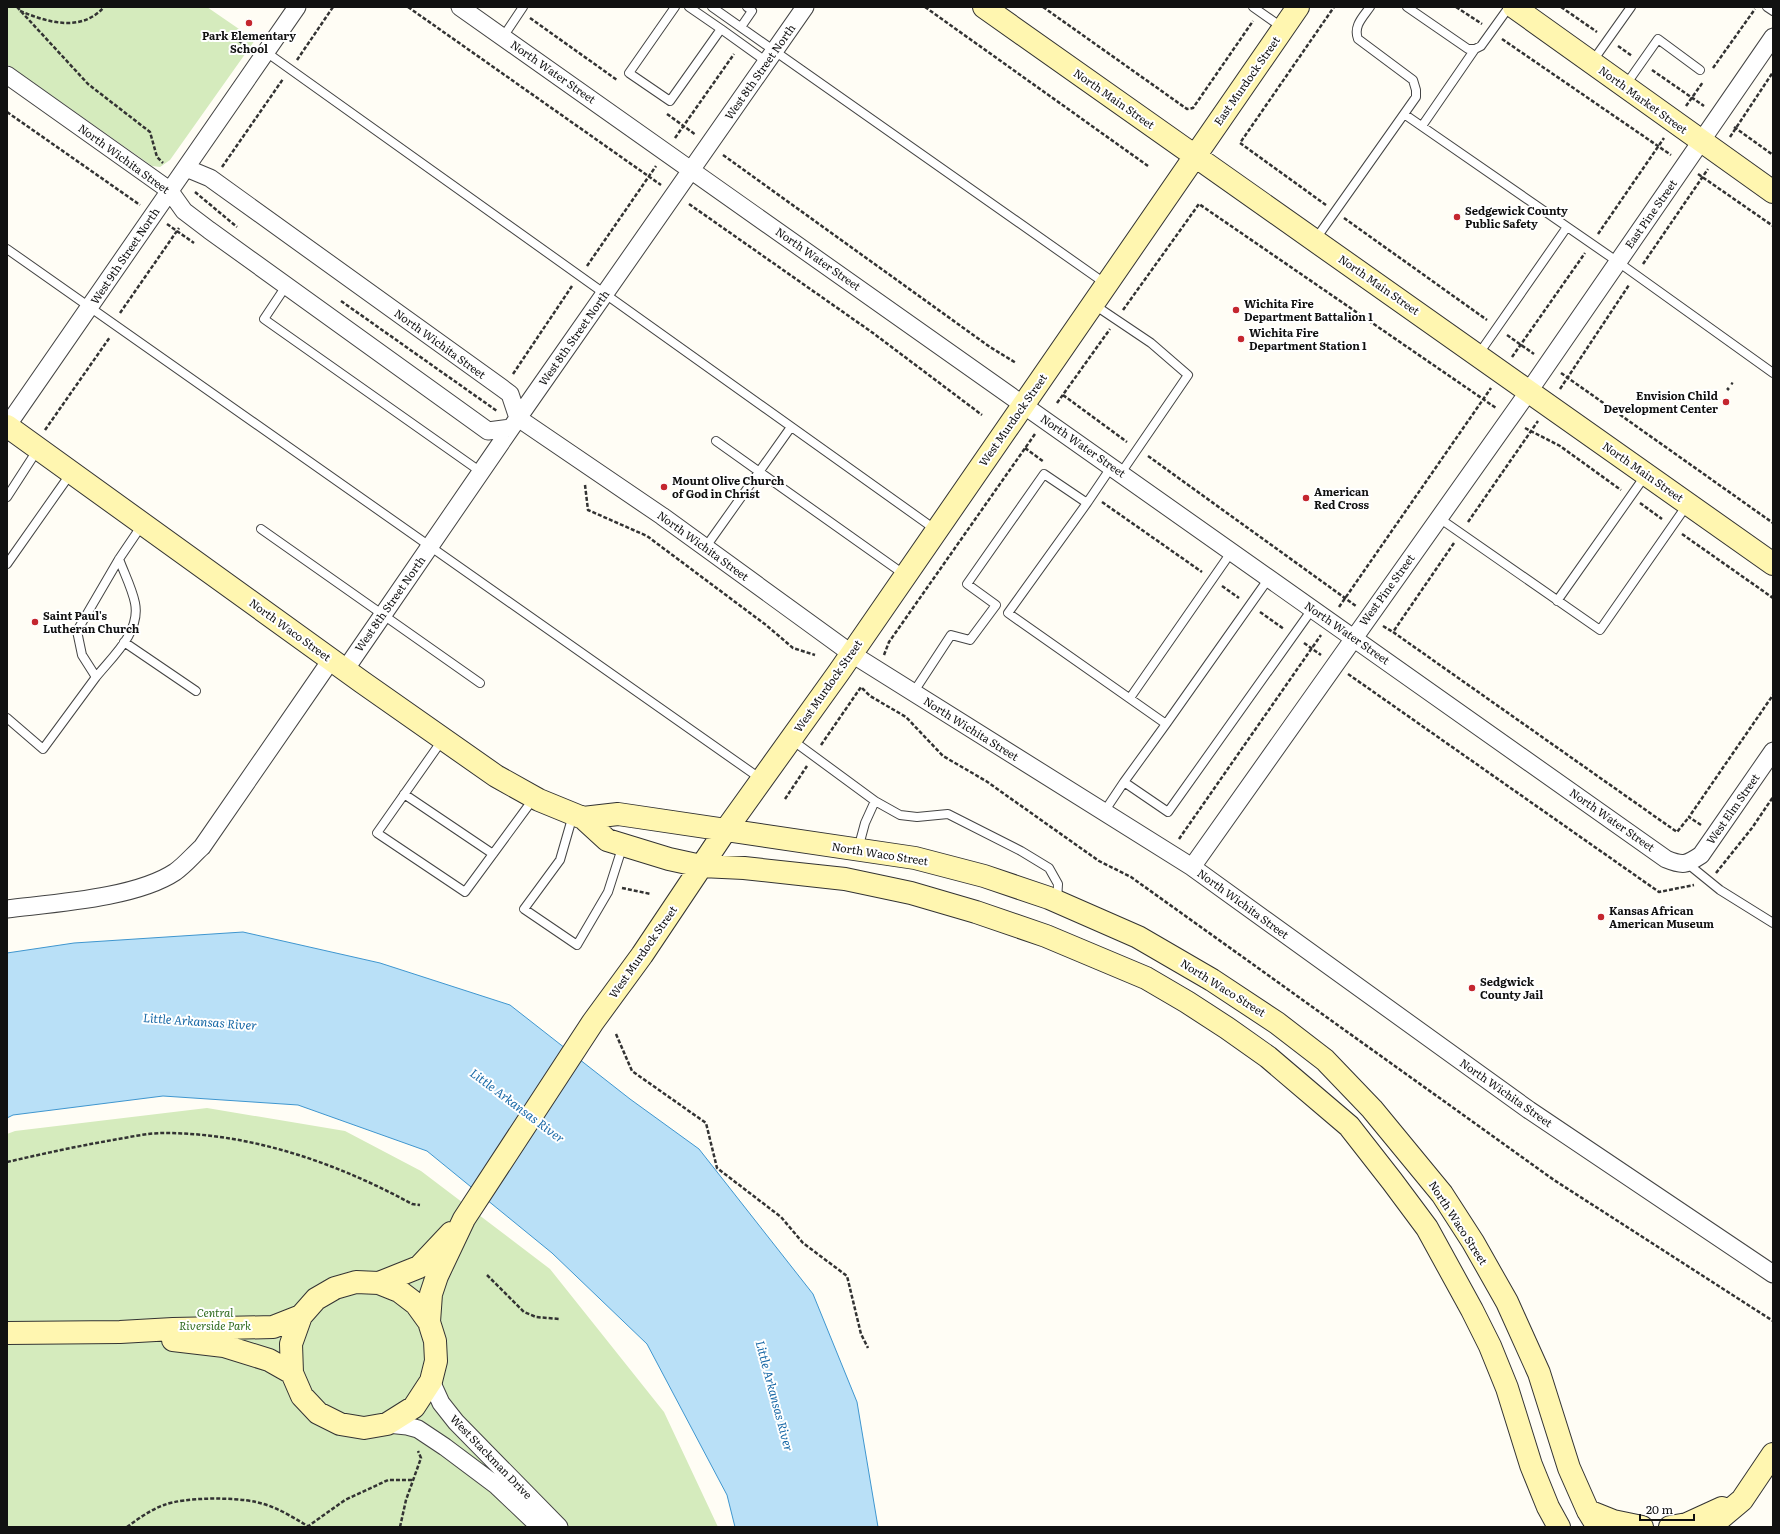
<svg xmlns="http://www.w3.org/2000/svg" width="1780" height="1534" viewBox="0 0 1780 1534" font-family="Literata,serif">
<rect width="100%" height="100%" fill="#fffdf5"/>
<path fill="#d5ebbd" d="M 7,7 L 207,7 L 255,40 L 170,160 L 160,167 L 152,166 L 7,64 Z
M 207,1108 L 345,1131 L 421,1171 L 550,1269 L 664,1412 L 718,1527 L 7,1527 L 7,1134 L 15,1131 Z"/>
<path fill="#b9e0f7" stroke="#3f96cf" d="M 243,932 L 380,963 L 510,1005 L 630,1099 L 699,1149 L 813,1294 L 857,1402 L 878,1527 L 735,1527 L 727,1495 L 647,1344 L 552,1253 L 427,1151 L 298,1105 L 163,1096 L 13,1115 L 7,1118 L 7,953 L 74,943 Z"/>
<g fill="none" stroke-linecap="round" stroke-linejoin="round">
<g stroke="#444" stroke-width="10">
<path id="lane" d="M 675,7 L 629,73 L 670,101 L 721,29 L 767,62
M 689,7 L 721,29
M 712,7 L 1106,284
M 1253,7 L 1283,28
M 1407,7 L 1468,49 L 1475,49 L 1481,46 L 1509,7
M 1767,7 L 1773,11
M 741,27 L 752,11 L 747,7
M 503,37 L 523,7
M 266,52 L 936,530
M 1592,62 L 1631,7
M 1625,86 L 1658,39 L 1700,70
M 1404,114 L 1618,262 L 1773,373
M 1422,126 L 1475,49
M 1315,240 L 1416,97 L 1416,90 L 1413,80 L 1358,39 C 1353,26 1363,17 1370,7
M 7,249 L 761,779
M 286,286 L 264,319 L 481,472
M 1093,304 L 1151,343 L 1188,375 L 1121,473
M 1478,355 L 1567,227
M 716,441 L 905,575
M 7,497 L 38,449
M 1087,503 L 1112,466
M 1439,518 L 1600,630 L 1687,505
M 261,529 L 480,683
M 705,548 L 791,427
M 119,559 C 124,573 132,588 135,603 C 141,632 112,657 96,677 L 82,655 L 77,631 L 119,559 L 142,525
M 7,564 L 71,473
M 1557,601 L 1645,476
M 124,642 L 196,691
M 913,693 L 951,635 L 970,640 L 996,605 L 967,584 L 1044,474 L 1087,503 L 1008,613 L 1166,724 L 1124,782 L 1168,812 L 1313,608
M 1130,698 L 1232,551
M 7,718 L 43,749 L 96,677
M 1166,724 L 1269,578
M 443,739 L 377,833 L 465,892 L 534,798
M 792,740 L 875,801
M 404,794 L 493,854
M 1104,812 L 1124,782
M 573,815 L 560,860 L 524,909 L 577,945 L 608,892 L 623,845
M 858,849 L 865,823 L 875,801 L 900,815 L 917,817 L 948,814 L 1021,851 L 1049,868 L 1058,884 L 1057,901
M 1688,864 L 1720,890 L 1773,923"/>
</g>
<g stroke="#444" stroke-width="19">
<path id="street" d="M 460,7 L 1666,859 C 1683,866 1686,865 1701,855 L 1773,751
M 7,75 L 169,190 L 184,211 L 209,230 L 488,431 L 511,428
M 186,168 L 210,178 L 502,388 L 510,394 L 518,418 L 662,516 L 852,654 L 1192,867 L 1529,1110 L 1773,1274
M 7,426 L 297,7
M 345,670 L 518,418 L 805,7
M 1192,867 L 1529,391 L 1773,37
M 7,909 C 55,903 136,898 175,872 C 185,865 193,855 202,847 L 331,660
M 431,1381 L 441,1403 L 456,1422 L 559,1527
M 387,1424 L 407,1426 L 418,1429 L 445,1447 L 497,1486 L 540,1527"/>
</g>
<g stroke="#333" stroke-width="24">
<path id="secondary" d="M 984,7 L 1773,564
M 1514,7 L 1773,192
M 7,426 L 362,682 L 496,776 L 539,800 L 583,818 L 607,840 L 669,859 L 701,866 L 744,868 L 845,879 L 911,893 L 976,912 L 1046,936 L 1146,978 L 1187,1002 L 1227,1028 L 1268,1057 L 1349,1126 L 1392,1181 L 1427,1228 L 1472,1310 L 1490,1346 L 1507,1388 L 1531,1465 L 1548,1507 L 1559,1527
M 583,818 L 618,814 L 915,858 L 984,876 L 1049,898 L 1138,937 L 1212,980 L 1277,1023 L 1325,1060 L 1372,1109 L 1442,1194 L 1473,1242 L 1507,1302 L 1539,1373 L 1569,1468 L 1588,1511 L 1598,1527
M 379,1283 L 419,1267 L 451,1233
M 429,1322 L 431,1294 L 437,1276 L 464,1219 L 593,1022 L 642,955 L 725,831 L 839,672 L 1298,7
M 7,1333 L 120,1332 L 173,1329 L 273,1327 L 301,1316 L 316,1299 L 335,1288 L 356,1282 L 379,1283 L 399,1291 L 416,1304 L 429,1322 L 435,1341 L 436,1361 L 431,1381 L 414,1407 L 387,1424 L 364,1428 L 340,1424 L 318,1413 L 302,1396 L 292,1373 L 291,1344 L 301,1316
M 173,1340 L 224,1346 L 269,1360 L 292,1373
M 1588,1511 L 1613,1521 L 1642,1527
M 1670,1527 L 1687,1524 L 1722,1508
M 1710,1527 L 1742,1500 L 1773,1454"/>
</g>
<path stroke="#333" stroke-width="2.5" stroke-dasharray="4 2" stroke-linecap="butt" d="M 17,7 L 88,84 L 150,132 L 157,157 L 163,163
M 408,7 L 661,185
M 925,7 L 1148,166
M 1043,7 L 1187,109 L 1193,108 L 1253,21
M 1456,7 L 1482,24
M 1561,7 L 1597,32
M 20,11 C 47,22 81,33 104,7
M 530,18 L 617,80
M 1502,39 L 1671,155
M 239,41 L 249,48
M 1618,46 L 1632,56
M 297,60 L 333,7
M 1713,68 L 1755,9
M 1652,70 L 1704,106
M 1686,106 L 1703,82
M 7,112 L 140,205
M 667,114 L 696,135
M 1734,127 L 1773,155
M 1730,137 L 1773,72
M 675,138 L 734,54
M 723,155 L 990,347 L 1016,363
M 222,167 L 283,79
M 1698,174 L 1773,226
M 195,192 L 237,227
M 689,204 L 873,333 L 982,415
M 1326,205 L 1240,143 L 1334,7
M 1344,218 L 1487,320
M 167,224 L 194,243
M 1598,234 L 1664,138
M 1643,264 L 1708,169
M 587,266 L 656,166
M 341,301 L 497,411
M 1123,310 L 1199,204 L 1496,408
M 120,313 L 179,228
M 1507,335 L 1534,354
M 1512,357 L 1585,253
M 1561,373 L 1773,523
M 513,374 L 572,286
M 1731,383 L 1733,384
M 1727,388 L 1729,390
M 1560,389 L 1629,285
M 1063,395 L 1127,442
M 1057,403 L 1110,329
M 1525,428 L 1560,446 L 1621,490
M 45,430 L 110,337
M 1025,448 L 1044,462
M 1148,456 L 1356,606
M 585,485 L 588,510 L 647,536 L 766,625 L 793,648 L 815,655
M 1102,502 L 1202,572
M 1640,503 L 1662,519
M 1468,522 L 1538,421
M 1682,534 L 1773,598
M 1454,543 L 1393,632 L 1677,832 L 1689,817
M 1222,586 L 1239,598
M 1339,607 L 1491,388
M 1260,612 L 1284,629
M 1383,626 L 1393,632
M 1304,643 L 1321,655
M 884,655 L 889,642 L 1035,434
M 1348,674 L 1659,892 L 1694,885
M 821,745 L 861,687 L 870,696 L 906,717 L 943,756 L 986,781 L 1099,861 L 1131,877 L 1554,1180 L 1773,1321
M 785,799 L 807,766
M 1701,825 L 1689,817 L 1773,695
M 1179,839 L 1321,635
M 1716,873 L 1752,828 L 1773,797
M 622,888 L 651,894
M 616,1034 L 632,1071 L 706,1123 L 717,1168 L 781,1217 L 803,1243 L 847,1276 L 861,1334 L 868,1348
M 7,1162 C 42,1154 78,1146 113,1140 C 130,1137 148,1133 164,1133 C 251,1133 337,1163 412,1204 L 420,1205
M 487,1275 L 524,1312 L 536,1317 L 560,1319
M 127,1527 C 138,1519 150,1510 164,1505 C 185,1497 234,1497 256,1502 C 275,1506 293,1517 309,1527
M 307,1527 L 345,1500 L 388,1480 L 413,1480
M 400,1527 L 406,1500 L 421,1458 L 418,1451"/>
<use href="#lane" stroke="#fff" stroke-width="8"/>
<use href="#street" stroke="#fff" stroke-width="17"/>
<use href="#secondary" stroke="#fff6b0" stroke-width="22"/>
</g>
<g fill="#c4262e" stroke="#fff" stroke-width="1.5">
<circle cx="249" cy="23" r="4"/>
<circle cx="1457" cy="217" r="4"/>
<circle cx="1236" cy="310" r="4"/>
<circle cx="1241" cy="339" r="4"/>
<circle cx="1726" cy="402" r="4"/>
<circle cx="664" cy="487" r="4"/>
<circle cx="1306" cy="498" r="4"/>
<circle cx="35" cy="622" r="4"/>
<circle cx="1601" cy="917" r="4"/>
<circle cx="1472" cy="988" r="4"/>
</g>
<g text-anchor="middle" stroke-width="4" stroke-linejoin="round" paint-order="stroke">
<g font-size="11" font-weight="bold" fill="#111" stroke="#fff" text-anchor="start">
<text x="249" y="40" text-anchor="middle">Park Elementary<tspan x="249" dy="13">School</tspan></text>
<text x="1465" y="215">Sedgewick County<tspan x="1465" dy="13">Public Safety</tspan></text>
<text x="1244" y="308">Wichita Fire<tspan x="1244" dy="13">Department Battalion 1</tspan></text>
<text x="1249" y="337">Wichita Fire<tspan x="1249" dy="13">Department Station 1</tspan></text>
<text x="1718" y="400" text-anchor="end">Envision Child<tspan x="1718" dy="13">Development Center</tspan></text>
<text x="672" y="485">Mount Olive Church<tspan x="672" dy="13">of God in Christ</tspan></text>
<text x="1314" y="496">American<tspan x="1314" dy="13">Red Cross</tspan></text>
<text x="43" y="620">Saint Paul's<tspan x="43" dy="13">Lutheran Church</tspan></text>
<text x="1609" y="915">Kansas African<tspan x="1609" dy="13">American Museum</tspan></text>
<text x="1480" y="986">Sedgwick<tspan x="1480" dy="13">County Jail</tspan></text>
</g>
<g font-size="11" fill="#111" stroke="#fff">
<text transform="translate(553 72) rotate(35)" y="4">North Water Street</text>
<text transform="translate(760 72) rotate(-55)" y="4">West 8th Street North</text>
<text transform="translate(1247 81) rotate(-55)" y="4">East Murdock Street</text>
<text transform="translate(1114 99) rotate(35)" y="4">North Main Street</text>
<text transform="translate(1643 100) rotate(36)" y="4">North Market Street</text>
<text transform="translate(124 159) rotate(36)" y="4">North Wichita Street</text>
<text transform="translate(1651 214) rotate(-55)" y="4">East Pine Street</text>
<text transform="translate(125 256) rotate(-56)" y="4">West 9th Street North</text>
<text transform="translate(818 259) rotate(35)" y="4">North Water Street</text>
<text transform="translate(1379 285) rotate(35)" y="4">North Main Street</text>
<text transform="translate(574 338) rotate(-55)" y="4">West 8th Street North</text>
<text transform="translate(440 344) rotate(36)" y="4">North Wichita Street</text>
<text transform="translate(1013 420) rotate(-55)" y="4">West Murdock Street</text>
<text transform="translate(1083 446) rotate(35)" y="4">North Water Street</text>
<text transform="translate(1643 472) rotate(35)" y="4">North Main Street</text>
<text transform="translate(703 546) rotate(36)" y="4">North Wichita Street</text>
<text transform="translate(1387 590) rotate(-54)" y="4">West Pine Street</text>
<text transform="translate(390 604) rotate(-55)" y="4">West 8th Street North</text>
<text transform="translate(290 630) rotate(36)" y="4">North Waco Street</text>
<text transform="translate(1347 633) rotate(35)" y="4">North Water Street</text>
<text transform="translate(828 686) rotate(-55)" y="4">West Murdock Street</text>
<text transform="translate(971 729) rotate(32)" y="4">North Wichita Street</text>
<text transform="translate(1733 809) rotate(-55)" y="4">West Elm Street</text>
<text transform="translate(1612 820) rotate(35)" y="4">North Water Street</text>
<text transform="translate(880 854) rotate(9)" y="4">North Waco Street</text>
<text transform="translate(1243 904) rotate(36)" y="4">North Wichita Street</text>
<text transform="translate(643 952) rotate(-55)" y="4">West Murdock Street</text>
<text transform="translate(1223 988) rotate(32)" y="4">North Waco Street</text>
<text transform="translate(1506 1093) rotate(35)" y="4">North Wichita Street</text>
<text transform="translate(1458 1223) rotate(57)" y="4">North Waco Street</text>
<text transform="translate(491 1457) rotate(46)" y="4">West Stackman Drive</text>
</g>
<g font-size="11" font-style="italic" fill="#2f6b1f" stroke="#fff">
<text x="215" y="1317">Central<tspan x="215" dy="13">Riverside Park</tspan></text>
</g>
<g font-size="12" font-style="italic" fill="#1768a6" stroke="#fff">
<text transform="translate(200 1022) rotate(4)" y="4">Little Arkansas River</text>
<text transform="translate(517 1106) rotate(37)" y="4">Little Arkansas River</text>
<text transform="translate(774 1396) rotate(75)" y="4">Little Arkansas River</text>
</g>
</g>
<rect width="1780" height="1534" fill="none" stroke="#111111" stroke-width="16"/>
<path d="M1640 1514v6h54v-6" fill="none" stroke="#111111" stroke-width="2"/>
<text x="1646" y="1514" font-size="12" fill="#111111" stroke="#ffffff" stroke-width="3" paint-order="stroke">20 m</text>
</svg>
